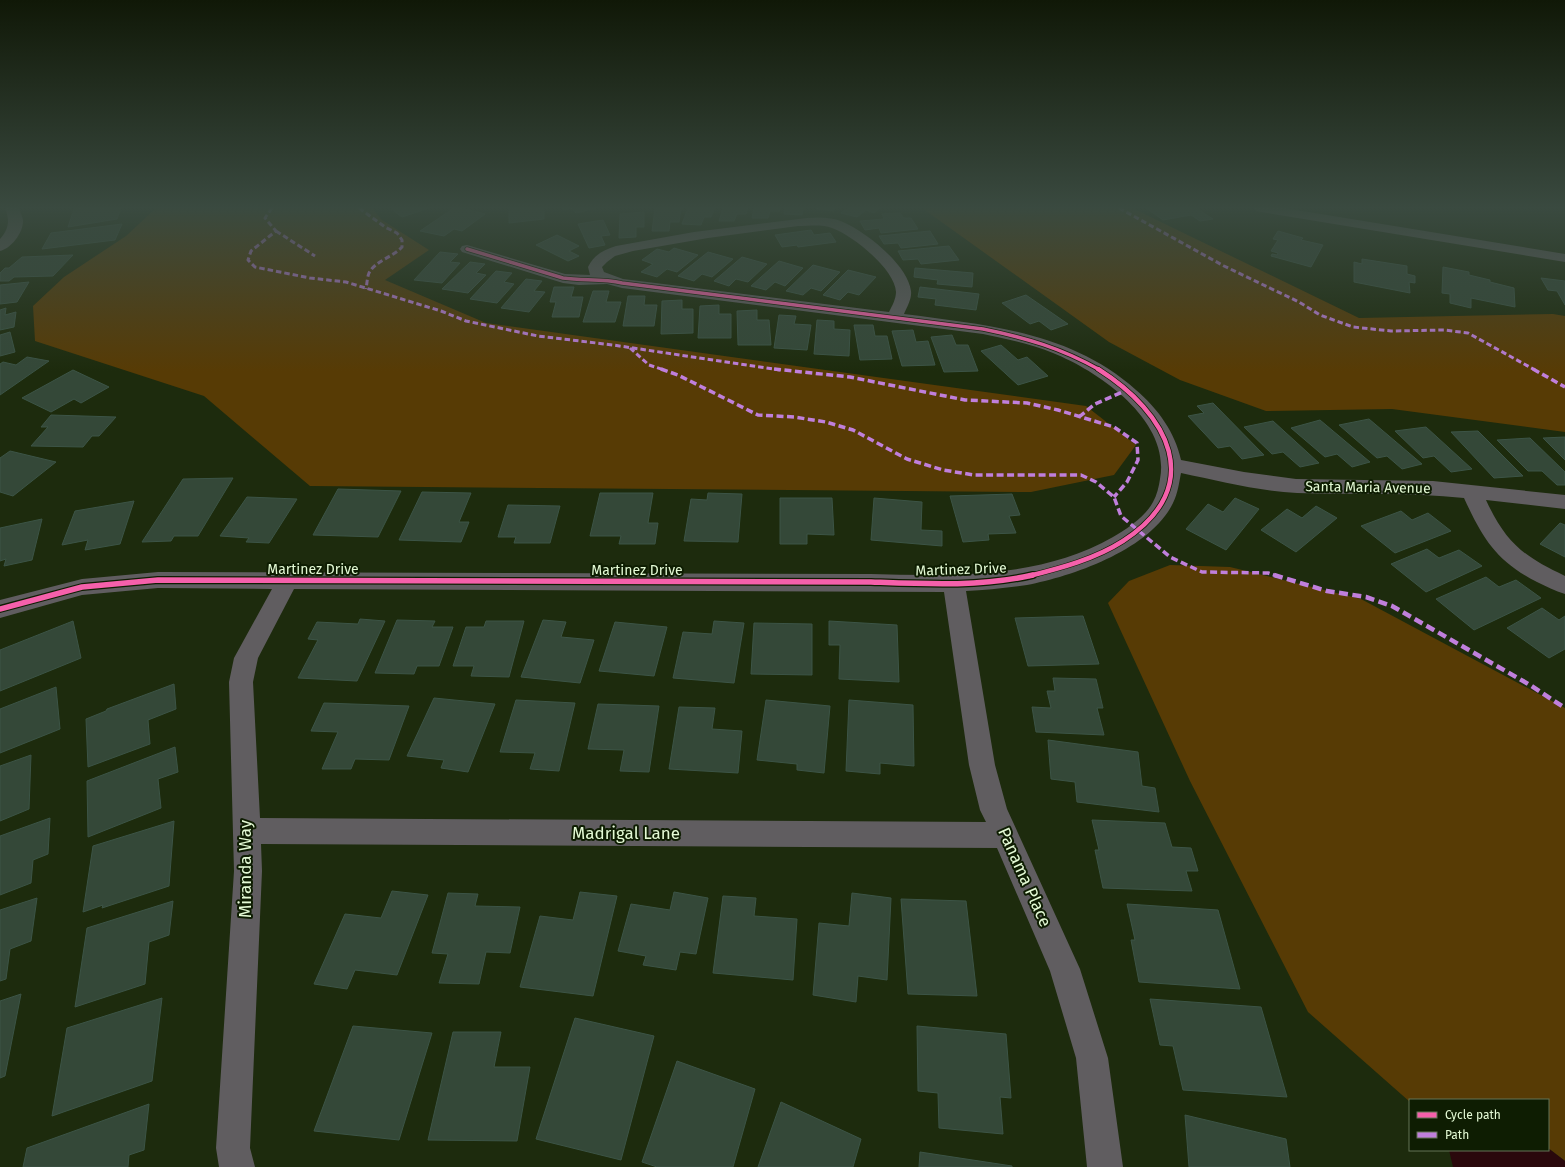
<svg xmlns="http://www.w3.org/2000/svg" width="1565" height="1167" viewBox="0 0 1565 1167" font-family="'Fira Sans',sans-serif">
<rect width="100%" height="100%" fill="#1d2b0d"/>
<path fill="#573b05" d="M 154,208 L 372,208 L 382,220 L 429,250 L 385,280 L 486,323 L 1086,406 L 1136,445 L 1114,475 L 1031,492 L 310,486 L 204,396 L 35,341 L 33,306 L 64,277 L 126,236 L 155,209 Z
M 922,208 L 1132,208 L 1359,318 L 1553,314 L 1565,316 L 1565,432 L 1392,409 L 1266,411 L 1180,380 L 1109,342 Z
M 1170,565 L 1230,567 L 1361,599 L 1565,708 L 1565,1161 L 1548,1148 L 1548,1100 L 1410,1100 L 1410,1102 L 1308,1012 L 1190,781 L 1108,603 L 1129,581 Z"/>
<path fill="#2a080c" d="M 1548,1148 L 1565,1161 L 1565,1167 L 1453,1167 L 1449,1150 L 1548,1150 Z"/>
<path fill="#344838" stroke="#3c5446" d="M 86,208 L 121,208 L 117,219 L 68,227 L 74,209 Z
M 394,208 L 429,208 L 402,217 L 391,209 Z
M 454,208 L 462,208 L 485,214 L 462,231 L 454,229 L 444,236 L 420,231 Z
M 509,208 L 544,208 L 544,219 L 509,223 Z
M 562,208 L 596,208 L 576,213 L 571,208 L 564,210 Z
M 655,208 L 681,208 L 679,222 L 670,222 L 669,231 L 652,231 Z
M 688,208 L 715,208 L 711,217 L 704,217 L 701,225 L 682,224 Z
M 723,208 L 748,208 L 746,214 L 737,214 L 734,221 L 719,221 Z
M 754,208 L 780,208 L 780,211 L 770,211 L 768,218 L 752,218 Z
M 785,208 L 803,208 L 802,215 L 784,214 Z
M 818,208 L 835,208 L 834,211 L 817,209 Z
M 848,208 L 880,208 L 874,213 L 866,210 L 857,217 L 841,213 Z
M 1146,208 L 1196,208 L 1213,219 L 1200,221 L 1191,215 L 1163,220 Z
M 644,212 L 644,227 L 636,227 L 636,237 L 619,238 L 620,214 Z
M 900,213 L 904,218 L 911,218 L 918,229 L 881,233 L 879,228 L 865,230 L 860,221 L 884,219 L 882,214 Z
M 603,220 L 610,235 L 601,236 L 605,245 L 589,248 L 578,224 Z
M 122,224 L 115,240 L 42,249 L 51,233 Z
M 811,230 L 814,235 L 830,233 L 836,242 L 798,247 L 797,245 L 782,247 L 775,235 Z
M 930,231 L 938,244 L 901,248 L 898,243 L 884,244 L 879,236 Z
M 1278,231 L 1303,238 L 1301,240 L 1323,245 L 1311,267 L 1271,256 L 1272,254 L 1277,255 L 1278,253 L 1271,251 L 1278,240 L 1273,239 Z
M 557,235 L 579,246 L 569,251 L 579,256 L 568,261 L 536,245 Z
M 949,246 L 959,260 L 921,264 L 918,259 L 903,260 L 898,251 Z
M 674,248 L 698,255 L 677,272 L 667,269 L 657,277 L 641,272 L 653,264 L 642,260 L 657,249 L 669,252 Z
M 440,252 L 458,254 L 450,262 L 460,263 L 442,283 L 414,280 Z
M 708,252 L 733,259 L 712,277 L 702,274 L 694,281 L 678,276 Z
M 73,255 L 53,276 L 14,277 L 9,281 L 0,281 L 0,273 L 5,268 L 9,268 L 22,257 Z
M 742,257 L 767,264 L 748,282 L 736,279 L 729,286 L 714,281 Z
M 1362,259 L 1407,266 L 1407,274 L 1415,276 L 1415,283 L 1409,282 L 1410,293 L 1354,282 L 1354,262 L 1362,264 Z
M 779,261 L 803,268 L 785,286 L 775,282 L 766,290 L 751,286 Z
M 470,262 L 485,264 L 476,273 L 486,275 L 468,293 L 442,289 Z
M 813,265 L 840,272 L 821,291 L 811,288 L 803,295 L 786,291 Z
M 1443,267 L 1469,272 L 1469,275 L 1490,280 L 1490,282 L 1514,288 L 1515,307 L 1471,298 L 1471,308 L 1450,303 L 1450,294 L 1442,293 Z
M 915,268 L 973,273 L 972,287 L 937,284 L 938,280 L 914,277 Z
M 848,270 L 876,277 L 859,295 L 848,292 L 840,300 L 823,295 Z
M 496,271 L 512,273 L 504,282 L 514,284 L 497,303 L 470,299 Z
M 1541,278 L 1565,281 L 1565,305 L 1557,291 L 1548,290 Z
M 526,279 L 542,281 L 534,291 L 545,292 L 529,312 L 501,308 Z
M 29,282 L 17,302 L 0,304 L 0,285 Z
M 554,287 L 574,287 L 571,297 L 583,297 L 579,317 L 552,317 L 556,302 L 550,302 Z
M 920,287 L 979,294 L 976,310 L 935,305 L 936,299 L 918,297 Z
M 593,291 L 609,291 L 606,302 L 621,302 L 615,322 L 583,322 Z
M 1026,295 L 1068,324 L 1051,330 L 1039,321 L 1030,324 L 1002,303 Z
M 628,296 L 645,296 L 644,305 L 657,305 L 654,326 L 623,326 Z
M 682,300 L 682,309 L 693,309 L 693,333 L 661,334 L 662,301 Z
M 719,305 L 719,314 L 731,314 L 731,338 L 698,338 L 700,306 Z
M 6,308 L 5,315 L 16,312 L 14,327 L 0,330 L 0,310 Z
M 757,310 L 757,320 L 769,320 L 771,345 L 738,345 L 737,311 Z
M 779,315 L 796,316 L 794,324 L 811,325 L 807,350 L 774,348 Z
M 817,320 L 834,321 L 834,329 L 850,330 L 849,356 L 814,354 Z
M 854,325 L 873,325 L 875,336 L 887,336 L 892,359 L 860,360 Z
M 913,330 L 916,342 L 928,341 L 935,365 L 902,366 L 892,331 Z
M 10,332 L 15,352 L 0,356 L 0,335 Z
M 952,335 L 956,345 L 968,345 L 978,371 L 944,372 L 931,337 Z
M 1001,345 L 1018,360 L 1027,357 L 1048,376 L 1018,385 L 981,351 Z
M 27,357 L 49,361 L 0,395 L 0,364 L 3,362 L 16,365 Z
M 73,370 L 109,387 L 81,403 L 74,399 L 51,412 L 22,398 Z
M 1213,403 L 1264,455 L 1242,459 L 1230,446 L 1218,448 L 1188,416 L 1204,413 L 1197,406 Z
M 51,415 L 116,417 L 99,436 L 92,436 L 83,447 L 31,446 L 48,427 L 41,427 Z
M 1369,419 L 1422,464 L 1402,469 L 1387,456 L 1377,458 L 1339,425 Z
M 1320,420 L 1370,462 L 1352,467 L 1337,454 L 1325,457 L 1291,428 Z
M 1273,421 L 1319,463 L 1300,467 L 1283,452 L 1272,454 L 1244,427 Z
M 1426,427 L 1472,469 L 1451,472 L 1434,456 L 1423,458 L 1395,431 Z
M 1478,431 L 1523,476 L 1494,478 L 1451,432 Z
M 1565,437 L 1565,460 L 1543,438 Z
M 1530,438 L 1565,472 L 1565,485 L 1557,485 L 1542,471 L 1528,471 L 1497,440 Z
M 10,451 L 56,462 L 13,496 L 0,492 L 0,458 Z
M 233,478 L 198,536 L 174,536 L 171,541 L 142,542 L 183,479 Z
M 338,489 L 401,491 L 378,537 L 313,535 Z
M 422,492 L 471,493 L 459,522 L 469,522 L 461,542 L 399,540 Z
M 600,493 L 653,493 L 648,523 L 658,523 L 655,544 L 619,544 L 621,536 L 590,536 Z
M 708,493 L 742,494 L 738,542 L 684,541 L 691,499 L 707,500 Z
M 1012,494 L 1020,515 L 1009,516 L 1016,533 L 988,534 L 989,540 L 963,542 L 950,496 Z
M 247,497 L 297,499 L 269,543 L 246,542 L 249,538 L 220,536 Z
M 780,498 L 832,498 L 834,535 L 807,534 L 807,544 L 780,544 Z
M 874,498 L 922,502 L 921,530 L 942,531 L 942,546 L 871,540 Z
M 1235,498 L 1259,509 L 1226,550 L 1186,529 L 1208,504 L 1223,512 Z
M 134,501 L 120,544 L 85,550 L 88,540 L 62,545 L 75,511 Z
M 508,505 L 560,506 L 550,543 L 514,543 L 516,537 L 498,537 Z
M 1316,506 L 1337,518 L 1296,552 L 1261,530 L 1287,509 L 1302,518 Z
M 1401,511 L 1412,520 L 1428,513 L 1451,531 L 1395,553 L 1361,526 Z
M 42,519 L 32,560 L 4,566 L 6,559 L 0,561 L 0,528 Z
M 1560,523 L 1565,525 L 1565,557 L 1540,544 Z
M 1427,549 L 1439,558 L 1459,550 L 1482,566 L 1426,592 L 1391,564 Z
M 1486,577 L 1499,587 L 1516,580 L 1541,598 L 1474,630 L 1436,599 Z
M 1542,608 L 1559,620 L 1565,616 L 1565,649 L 1549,658 L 1507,628 Z
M 1083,616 L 1099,664 L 1028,666 L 1015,618 Z
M 360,619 L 385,621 L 357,681 L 298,678 L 318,640 L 308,639 L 317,622 L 358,624 Z
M 397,620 L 435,621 L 432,627 L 453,627 L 439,666 L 417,666 L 414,674 L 375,673 Z
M 543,620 L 566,622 L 561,637 L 594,640 L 580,683 L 521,677 Z
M 73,621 L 81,658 L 0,691 L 0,650 Z
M 486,621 L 524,621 L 509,677 L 471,676 L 474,666 L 453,666 L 466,627 L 484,627 Z
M 714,621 L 744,623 L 734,683 L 673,678 L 683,632 L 712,634 Z
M 829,621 L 897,625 L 899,682 L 839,679 L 840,645 L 829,645 Z
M 615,622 L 667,627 L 654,676 L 599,671 Z
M 754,623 L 812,624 L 812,675 L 751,674 Z
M 1053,678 L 1096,679 L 1103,708 L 1097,708 L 1104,735 L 1036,732 L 1032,707 L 1051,708 L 1047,691 L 1055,691 Z
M 174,684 L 176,709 L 148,720 L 150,744 L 88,767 L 86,719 L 106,711 L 107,709 Z
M 56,687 L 60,729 L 0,753 L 0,709 Z
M 434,698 L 495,704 L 468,772 L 441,768 L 444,760 L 407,756 Z
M 516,700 L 575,703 L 559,771 L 530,769 L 535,753 L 500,752 Z
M 766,700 L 830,706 L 824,773 L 797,770 L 797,764 L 757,760 Z
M 849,700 L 913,705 L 914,766 L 880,763 L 880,774 L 846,771 Z
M 324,703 L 409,706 L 389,760 L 355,759 L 351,769 L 322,769 L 338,732 L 311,731 Z
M 598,704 L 659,706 L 649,772 L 620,771 L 624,750 L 588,749 Z
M 679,707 L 715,708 L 712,729 L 742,731 L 738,773 L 669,769 Z
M 1048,740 L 1138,752 L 1142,786 L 1155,788 L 1159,812 L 1077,802 L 1075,782 L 1051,779 Z
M 175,747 L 178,772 L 158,779 L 161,808 L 88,837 L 87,781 Z
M 31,755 L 29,809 L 0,821 L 0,766 Z
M 50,818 L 48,854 L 33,860 L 31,883 L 0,895 L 0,836 Z
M 1092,820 L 1165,823 L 1172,847 L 1191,848 L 1198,871 L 1186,871 L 1192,891 L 1103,888 L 1095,850 L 1099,850 Z
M 174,821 L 169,886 L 102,908 L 103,905 L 83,912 L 93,846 Z
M 392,891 L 428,895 L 397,975 L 355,970 L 347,989 L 314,984 L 345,914 L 381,918 Z
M 580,892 L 617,896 L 593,996 L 520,987 L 540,916 L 573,920 Z
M 674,892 L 708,898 L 696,954 L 680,952 L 676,970 L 643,965 L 646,956 L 618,951 L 631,904 L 670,910 Z
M 448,893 L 478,894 L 475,906 L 520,907 L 510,953 L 486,952 L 479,984 L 439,983 L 448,954 L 432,953 Z
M 852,893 L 891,898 L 887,980 L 858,976 L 856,1002 L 813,995 L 819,923 L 849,926 Z
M 723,896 L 756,898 L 754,916 L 797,919 L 793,980 L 713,973 Z
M 37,898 L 31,941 L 10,949 L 6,979 L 0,981 L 0,910 Z
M 901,899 L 966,901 L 977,996 L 908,994 Z
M 173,901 L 169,935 L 149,942 L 145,984 L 75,1007 L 87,928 Z
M 1127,904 L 1218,910 L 1240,989 L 1139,982 L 1131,940 L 1135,940 Z
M 21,994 L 5,1076 L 0,1078 L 0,1001 Z
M 162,998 L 152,1081 L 52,1116 L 67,1028 Z
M 1150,999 L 1261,1007 L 1287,1097 L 1183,1090 L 1173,1046 L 1160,1045 Z
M 575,1018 L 654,1036 L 621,1160 L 536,1139 Z
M 353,1026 L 432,1033 L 399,1140 L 314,1131 Z
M 917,1026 L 1006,1034 L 1011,1098 L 1000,1097 L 1003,1134 L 939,1128 L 938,1093 L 918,1091 Z
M 453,1032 L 501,1032 L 494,1067 L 530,1067 L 517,1141 L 428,1140 Z
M 677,1061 L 755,1089 L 733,1167 L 657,1167 L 642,1162 Z
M 781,1102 L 861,1139 L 853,1167 L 758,1167 Z
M 149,1104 L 144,1150 L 129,1155 L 128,1167 L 23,1167 L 27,1148 Z
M 1185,1115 L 1286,1139 L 1290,1167 L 1189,1167 Z
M 920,1152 L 1012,1166 L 1012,1167 L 919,1167 Z"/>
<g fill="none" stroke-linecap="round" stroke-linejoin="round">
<path fill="#605d60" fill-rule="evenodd" d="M 5,208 L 19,208 C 20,212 22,215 23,220 C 24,232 11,249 0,251 L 0,239 C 9,229 10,220 5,208 Z
M 1254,208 L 1284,208 L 1565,254 L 1565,262 L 1261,212 L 1256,211 Z
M 807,218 C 819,217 832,217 843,222 C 866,232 908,265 911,291 C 912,299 907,307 904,314 C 988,325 1071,332 1136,390 C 1158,409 1175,432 1181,460 L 1244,472 L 1296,479 L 1433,481 L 1565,495 L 1565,509 L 1486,500 C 1506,543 1523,556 1565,576 L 1565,594 C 1555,591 1546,586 1537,582 C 1496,561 1483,539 1464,498 C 1409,492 1353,495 1297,493 C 1258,491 1219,481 1181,473 C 1179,483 1178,493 1173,503 C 1151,549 1074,576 1027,585 C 1007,588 986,590 966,591 L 995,765 L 1007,809 L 1080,969 L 1108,1058 L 1123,1167 L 1087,1167 L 1076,1058 L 1050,971 L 997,848 L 261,844 L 262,871 L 250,1148 L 255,1167 L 219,1167 L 216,1148 L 234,871 L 229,682 L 234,658 L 272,589 L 158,588 L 82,595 L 0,618 L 0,600 L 82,579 L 158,572 L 871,574 C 953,576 1039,579 1113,537 C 1127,529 1146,516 1153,502 C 1157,495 1159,486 1160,479 C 1171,421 1100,372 1053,353 C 1031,344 1007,339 983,334 L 622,288 L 607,284 L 579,285 L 563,283 L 462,252 L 460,249 L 462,246 L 467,245 L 565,274 L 590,275 L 588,267 C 594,255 603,250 616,246 L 694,232 ZM 798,226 C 809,226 822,224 832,228 C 852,235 895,269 896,292 C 896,299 892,306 889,312 L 623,279 L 604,272 L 602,267 L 607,262 L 615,256 L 633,251 L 708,238 ZM 294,589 L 944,592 L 969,765 L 980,810 L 986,822 L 260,818 L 253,682 L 258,658 Z"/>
<path stroke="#c07fdc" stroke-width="3" stroke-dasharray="5.5 3" stroke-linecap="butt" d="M 272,208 L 265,218 L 276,231 L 251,251 L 248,260 L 255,267 L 310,278 L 346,282 L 441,311 L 466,321 L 538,336 L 613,345 L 780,370
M 359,208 L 385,227 L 397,233 L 402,240 L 402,247 C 393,257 375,261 369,273 C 367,278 367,284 366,289
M 1119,208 L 1224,266 L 1299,302 L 1320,315 L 1353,327 L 1391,331 L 1444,330 L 1468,333 L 1535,370
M 276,231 L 315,256
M 630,348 L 649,365 L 664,370"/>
<path stroke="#c07fdc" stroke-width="3.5" stroke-dasharray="7 3.5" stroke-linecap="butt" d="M 661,369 L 678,375 L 758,415 L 794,417 L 826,422 L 853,430 L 907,459 L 943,470 L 974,475 L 1081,475 L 1096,482 L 1114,497 L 1121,516 L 1170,557 L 1202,572 L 1268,573 L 1277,576
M 774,369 L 850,377 L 965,400 L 1027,403 L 1058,410 L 1114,427 L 1137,443 L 1138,460 L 1127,482 L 1114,497
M 1533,369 L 1565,387
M 1079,417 L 1095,404 L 1127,390"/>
<path stroke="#c07fdc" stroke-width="4.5" stroke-dasharray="9 4.5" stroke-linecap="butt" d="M 1274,575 L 1327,591 L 1366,597 L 1392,606 L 1530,685 L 1565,708"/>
<g stroke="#0e1d02" stroke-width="5">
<path id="cycleway-far2" d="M 467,249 L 563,278 C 583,281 602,278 622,283 L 983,329 C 1027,338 1061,348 1100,370"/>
</g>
<g stroke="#0e1d02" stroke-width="6">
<path id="cycleway-far1" d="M 1029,576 C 1061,568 1095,559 1123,541 C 1208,486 1168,413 1098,369"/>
</g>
<g stroke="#0e1d02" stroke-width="8">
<path id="cycleway" d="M 0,609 L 82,587 L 158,580 L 871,582 C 925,584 981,587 1033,575"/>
</g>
<use href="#cycleway-far2" stroke="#f560ab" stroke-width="3.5"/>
<use href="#cycleway-far1" stroke="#f560ab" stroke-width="4.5"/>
<use href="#cycleway" stroke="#f560ab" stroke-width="5.5"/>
</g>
<linearGradient id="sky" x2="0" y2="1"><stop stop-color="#101807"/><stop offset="0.56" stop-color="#3a4a40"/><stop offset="1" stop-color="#3a4a40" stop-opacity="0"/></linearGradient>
<rect width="1565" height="371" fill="url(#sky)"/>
<g text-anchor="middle" stroke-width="4" stroke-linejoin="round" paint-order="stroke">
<g font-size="14" fill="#e4fad5" stroke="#0e1d02">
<text transform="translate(1368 487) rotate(1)" y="5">Santa Maria Avenue</text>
<text x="313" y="574">Martinez Drive</text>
<text transform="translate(961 569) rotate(-2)" y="5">Martinez Drive</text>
<text x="637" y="575">Martinez Drive</text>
</g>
<g font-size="17" fill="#e4fad5" stroke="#0e1d02">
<text x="626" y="839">Madrigal Lane</text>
<text transform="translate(245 869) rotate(-90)" y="6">Miranda Way</text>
<text transform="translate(1025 877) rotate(66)" y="6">Panama Place</text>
</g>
</g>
<rect x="1409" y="1099" width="140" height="52" fill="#0e1d02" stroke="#647556"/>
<rect x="1417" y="1112" width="20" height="6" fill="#f560ab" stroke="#647556"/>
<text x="1445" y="1119" font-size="12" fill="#e4fad5">Cycle path</text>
<rect x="1417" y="1132" width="20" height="6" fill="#c07fdc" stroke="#647556"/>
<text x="1445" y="1139" font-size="12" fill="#e4fad5">Path</text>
</svg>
